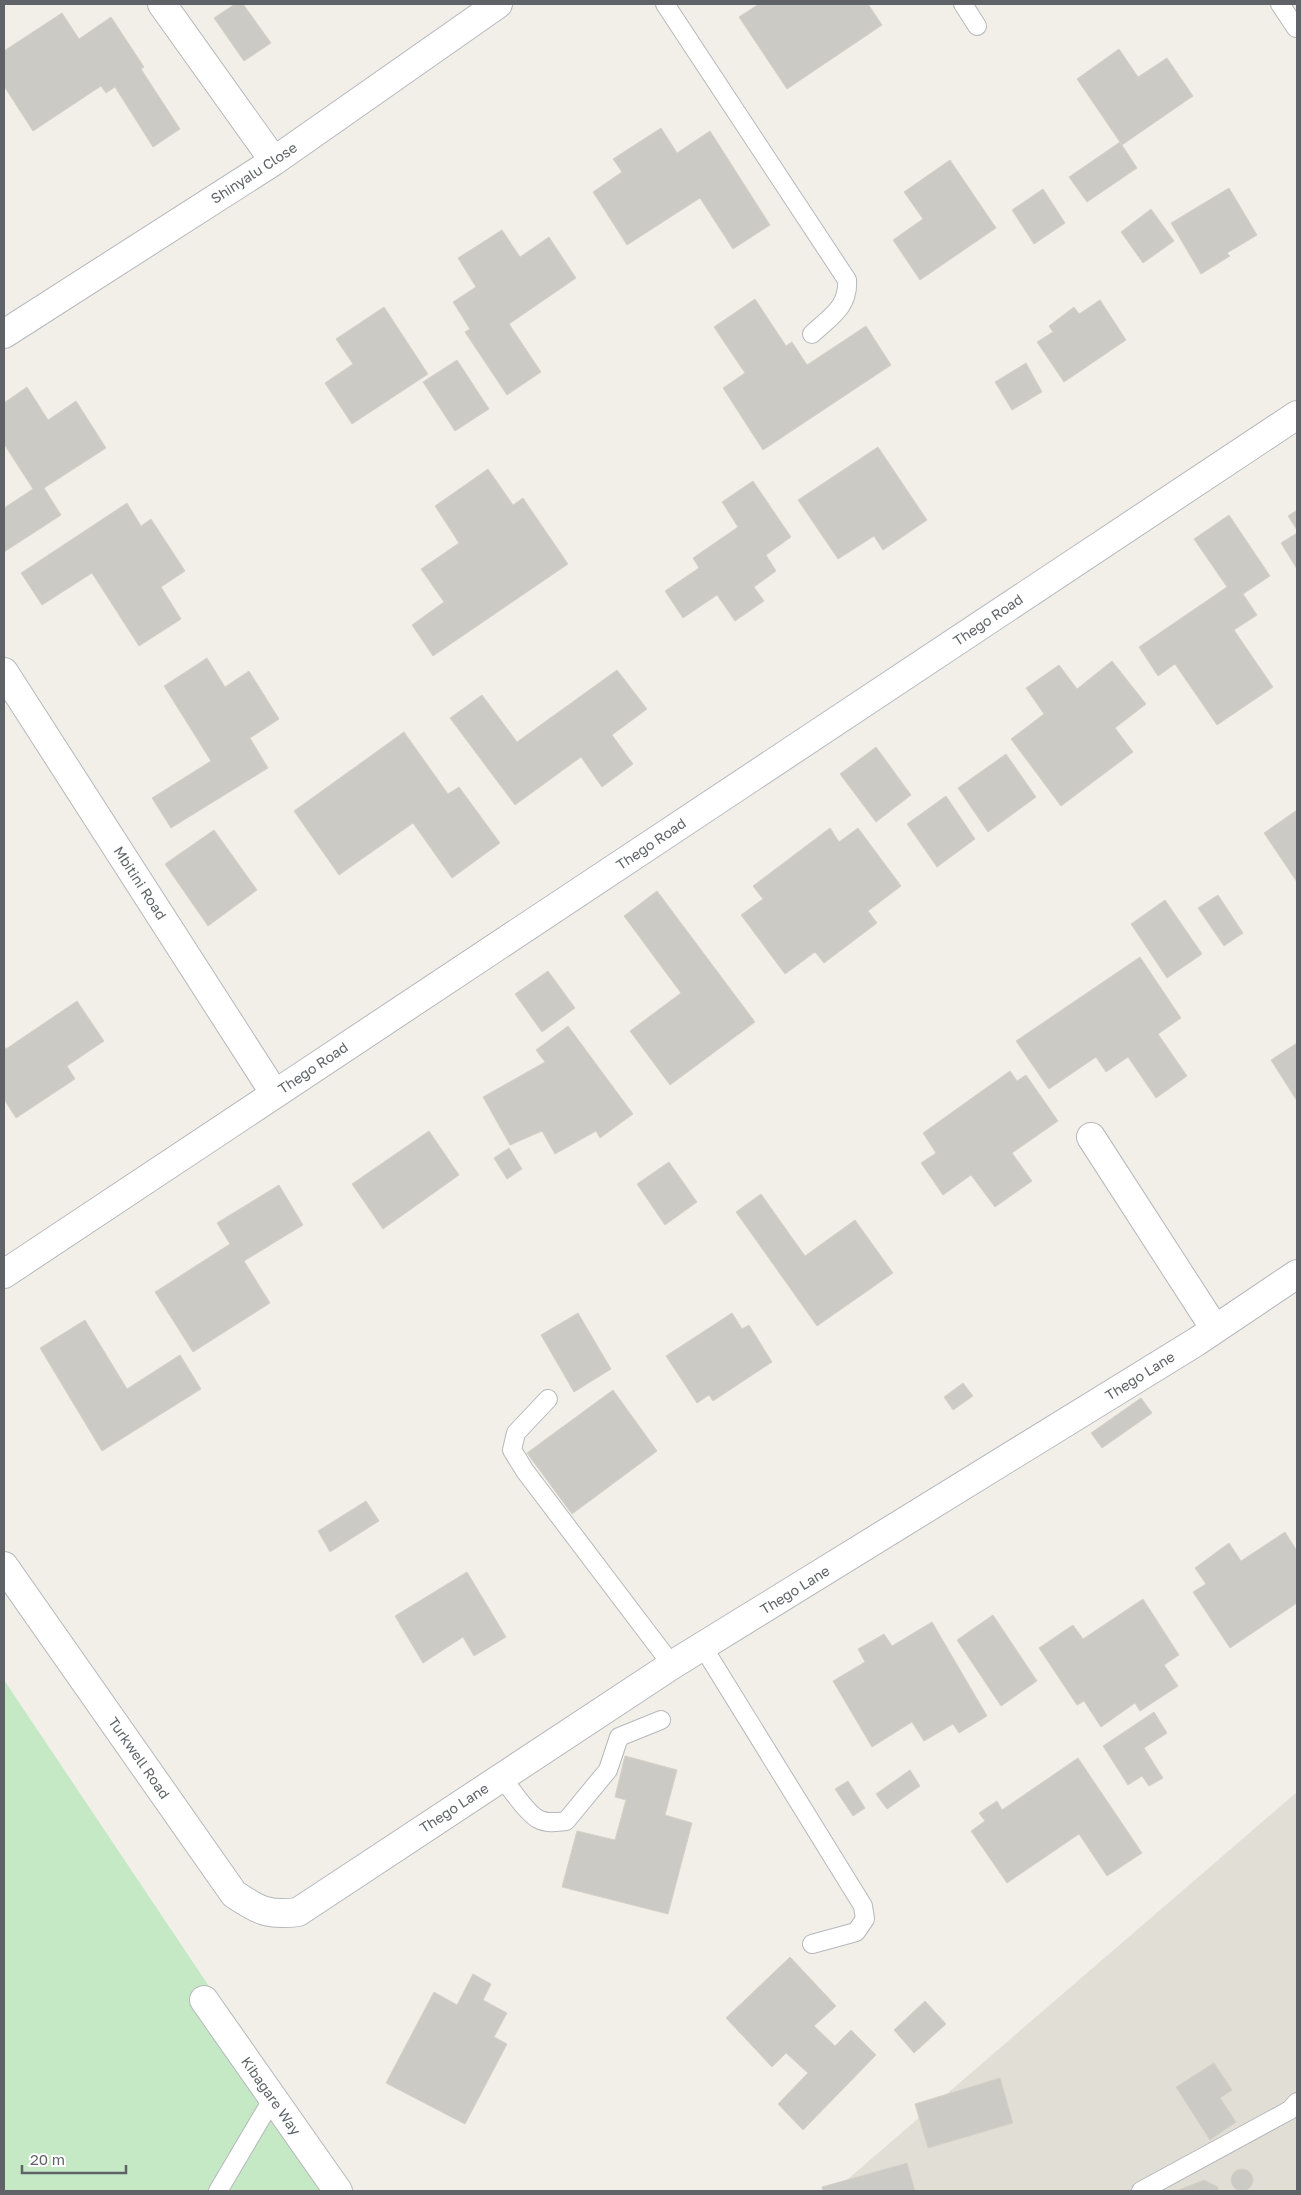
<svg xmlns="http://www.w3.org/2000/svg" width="1301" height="2195" viewBox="0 0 1301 2195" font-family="'Golos Text',sans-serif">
<rect width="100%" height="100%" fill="#f1efe8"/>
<path fill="#e1ded6" d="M 1297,1792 L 1297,2191 L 834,2191 Z"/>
<path fill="#c5e8c5" d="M 4,1680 L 346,2191 L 4,2191 Z"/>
<path fill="#cccac5" stroke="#d6d1c6" d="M 235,4 L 243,4 L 271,43 L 244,61 L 214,18 Z
M 759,4 L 868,4 L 882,25 L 787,89 L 739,17 Z
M 62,13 L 79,39 L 111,17 L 144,67 L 141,69 L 180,129 L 153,147 L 115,87 L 106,93 L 101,86 L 33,131 L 4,86 L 4,51 Z
M 1119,49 L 1138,77 L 1167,58 L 1193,96 L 1122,145 L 1077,79 Z
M 661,128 L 677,153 L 710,131 L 770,225 L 733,249 L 700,198 L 627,245 L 593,192 L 622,172 L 613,159 Z
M 1120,142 L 1137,168 L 1087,202 L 1069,177 Z
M 950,160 L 996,228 L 920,280 L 893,240 L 923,219 L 904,192 Z
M 1229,188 L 1257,235 L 1227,253 L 1230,256 L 1201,274 L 1171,223 Z
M 1043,189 L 1065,223 L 1034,244 L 1012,210 Z
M 1151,209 L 1174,241 L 1143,263 L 1121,232 Z
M 502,230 L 520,257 L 549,237 L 576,278 L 509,324 L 541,372 L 507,395 L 465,332 L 470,329 L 453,302 L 476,287 L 458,258 Z
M 755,299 L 786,346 L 792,342 L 807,365 L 866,326 L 891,365 L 763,450 L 723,388 L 745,373 L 714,327 Z
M 1100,300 L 1126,340 L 1064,382 L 1037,342 L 1053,332 L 1049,326 L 1074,307 L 1079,314 Z
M 384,307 L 428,374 L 352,424 L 325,383 L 353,364 L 336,339 Z
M 457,360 L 489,409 L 455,431 L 423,382 Z
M 1026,363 L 1042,392 L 1012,410 L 995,382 Z
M 27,387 L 48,420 L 76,401 L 106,448 L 44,488 L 61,515 L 4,552 L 4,508 L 33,489 L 4,444 L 4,403 Z
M 878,447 L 927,520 L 883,550 L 874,536 L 838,559 L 798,500 Z
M 488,469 L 513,505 L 523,498 L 568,564 L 433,656 L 412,625 L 444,602 L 421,569 L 459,543 L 435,506 Z
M 753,481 L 791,537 L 766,555 L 776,571 L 754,587 L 764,601 L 735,621 L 717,595 L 683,618 L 665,591 L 699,568 L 693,558 L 738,527 L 722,502 Z
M 127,503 L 141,526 L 151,519 L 185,571 L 161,587 L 181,619 L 139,646 L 92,573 L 42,605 L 21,573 Z
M 1297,510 L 1297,530 L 1288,516 Z
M 1229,515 L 1270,576 L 1243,594 L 1257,615 L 1234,630 L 1273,687 L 1217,725 L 1175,664 L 1158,676 L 1139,647 L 1227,587 L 1194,539 Z
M 1297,533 L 1297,569 L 1281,543 Z
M 207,658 L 225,687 L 249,671 L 279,719 L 250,738 L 268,768 L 171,828 L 152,798 L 211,761 L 164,686 Z
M 1112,661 L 1146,704 L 1115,728 L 1133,752 L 1061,806 L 1011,739 L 1044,714 L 1026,688 L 1059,665 L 1077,689 Z
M 617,670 L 647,709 L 612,735 L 633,764 L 602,787 L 581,757 L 515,805 L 450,718 L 482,695 L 517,742 Z
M 404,732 L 448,794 L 459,787 L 500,843 L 452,878 L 413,823 L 339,875 L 294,811 Z
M 876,747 L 911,795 L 876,822 L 840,774 Z
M 1006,754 L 1036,797 L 988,832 L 958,788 Z
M 946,796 L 975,839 L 937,867 L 907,824 Z
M 1297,810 L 1297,882 L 1264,833 Z
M 830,828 L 839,842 L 858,828 L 901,886 L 868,911 L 877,923 L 824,963 L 815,952 L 785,974 L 741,915 L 763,899 L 753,886 Z
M 214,830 L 257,890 L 208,926 L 165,864 Z
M 657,891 L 755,1022 L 670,1085 L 630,1031 L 681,993 L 624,916 Z
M 1218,895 L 1243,933 L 1224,946 L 1198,908 Z
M 1165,900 L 1202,954 L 1167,978 L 1131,924 Z
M 1140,957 L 1181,1018 L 1158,1034 L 1187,1076 L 1156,1098 L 1128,1057 L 1106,1072 L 1096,1057 L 1049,1089 L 1016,1041 Z
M 548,971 L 575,1008 L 542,1032 L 515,994 Z
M 77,1001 L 104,1041 L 67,1066 L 75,1079 L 16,1118 L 4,1099 L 4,1046 L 6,1049 Z
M 568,1026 L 633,1114 L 600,1138 L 596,1131 L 555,1154 L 542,1131 L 510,1145 L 483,1097 L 545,1062 L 536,1050 Z
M 1297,1043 L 1297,1101 L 1271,1060 Z
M 1010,1071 L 1017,1081 L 1026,1075 L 1058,1121 L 1012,1153 L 1032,1181 L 995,1207 L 971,1175 L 943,1195 L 921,1163 L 936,1153 L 923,1133 Z
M 429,1131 L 459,1175 L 383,1229 L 352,1184 Z
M 509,1148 L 522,1169 L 507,1179 L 494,1158 Z
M 669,1162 L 697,1202 L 665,1225 L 637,1184 Z
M 279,1185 L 303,1225 L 244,1261 L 270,1303 L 193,1352 L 155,1292 L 230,1244 L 217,1223 Z
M 761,1194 L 805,1256 L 855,1220 L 893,1273 L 817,1326 L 736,1212 Z
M 578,1313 L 611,1369 L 574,1392 L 541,1335 Z
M 732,1313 L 742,1329 L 749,1325 L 772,1362 L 713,1401 L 709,1395 L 697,1403 L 666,1356 Z
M 85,1320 L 127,1389 L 180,1355 L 201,1389 L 102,1451 L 40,1348 Z
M 963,1383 L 973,1396 L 953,1410 L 944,1397 Z
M 613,1390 L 657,1451 L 572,1514 L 527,1453 Z
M 1141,1398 L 1152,1413 L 1102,1448 L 1091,1433 Z
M 366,1501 L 379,1521 L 330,1552 L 318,1531 Z
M 1285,1532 L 1297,1551 L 1297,1603 L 1230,1648 L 1193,1592 L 1206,1584 L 1195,1568 L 1229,1543 L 1241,1561 Z
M 467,1572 L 506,1637 L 474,1656 L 463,1637 L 423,1663 L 395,1616 Z
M 1143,1599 L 1179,1655 L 1164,1665 L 1178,1686 L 1140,1711 L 1135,1703 L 1101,1727 L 1084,1701 L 1077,1705 L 1039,1648 L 1073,1625 L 1083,1639 Z
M 993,1615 L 1037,1681 L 1001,1706 L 957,1640 Z
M 932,1622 L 987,1716 L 959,1733 L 953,1724 L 924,1741 L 912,1722 L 872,1747 L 833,1681 L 865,1662 L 858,1649 L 884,1634 L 892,1646 Z
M 1154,1712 L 1167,1733 L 1144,1748 L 1163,1778 L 1149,1786 L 1142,1776 L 1128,1785 L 1103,1746 Z
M 625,1756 L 677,1770 L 665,1815 L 692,1823 L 668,1914 L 562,1887 L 577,1831 L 615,1840 L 626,1800 L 615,1797 Z
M 1078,1758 L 1142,1853 L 1107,1876 L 1079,1834 L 1007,1883 L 971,1831 L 985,1821 L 979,1813 L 997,1801 L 1002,1810 Z
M 910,1770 L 920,1786 L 887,1809 L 876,1794 Z
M 848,1781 L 865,1808 L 853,1816 L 835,1789 Z
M 790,1957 L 836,2006 L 814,2026 L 835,2046 L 851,2030 L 876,2055 L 803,2130 L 778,2104 L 808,2073 L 786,2053 L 772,2067 L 726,2018 Z
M 473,1974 L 491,1984 L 483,2000 L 507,2013 L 494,2037 L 507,2044 L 465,2124 L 386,2083 L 434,1992 L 457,2005 Z
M 925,2001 L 946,2024 L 914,2053 L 894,2030 Z
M 1214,2063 L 1232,2090 L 1220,2098 L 1236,2122 L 1210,2140 L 1176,2087 Z
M 1000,2078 L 1013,2123 L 928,2148 L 915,2104 Z
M 907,2163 L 915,2191 L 823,2191 L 822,2187 Z
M1231 2180a11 11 0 1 1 22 0a11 11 0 1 1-22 0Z
M 1204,2180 L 1218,2187 L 1218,2191 L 1176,2191 Z"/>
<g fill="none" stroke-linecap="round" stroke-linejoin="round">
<g stroke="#b5b8bc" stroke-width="20">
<path id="lane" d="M 665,4 L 847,280 C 849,307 830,317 812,334
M 963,4 L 977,26
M 1280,4 L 1296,28
M 548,1399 L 516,1433 L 512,1450 L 525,1471 L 672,1665
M 703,1647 L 863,1906 L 865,1919 L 856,1932 L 812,1944
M 502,1777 C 509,1787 528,1814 538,1819 C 547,1824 557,1822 566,1821 L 608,1770 L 619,1737 L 661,1720
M 218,2191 L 273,2098
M 1141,2191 L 1290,2110 L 1297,2102"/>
</g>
<g stroke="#b5b8bc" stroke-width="30">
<path id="street" d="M 162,4 L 274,161
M 4,334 L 274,161 L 498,4
M 4,672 L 275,1094
M 1091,1137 L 1215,1329
M 4,1274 L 1297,415
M 4,1566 L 234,1894 C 258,1910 268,1916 298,1912 L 672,1665 L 1196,1342 L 1297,1274
M 204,2000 L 338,2191"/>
</g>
<use href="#lane" stroke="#fff" stroke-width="18"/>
<use href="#street" stroke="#fff" stroke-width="28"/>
</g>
<g text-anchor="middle" stroke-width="4.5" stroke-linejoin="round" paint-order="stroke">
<g font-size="14" fill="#5f6368" stroke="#fff">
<text transform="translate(254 173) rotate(-33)" y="5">Shinyalu Close</text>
<text transform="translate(988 620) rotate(-34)" y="5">Thego Road</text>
<text transform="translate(651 844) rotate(-34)" y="5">Thego Road</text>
<text transform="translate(140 883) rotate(57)" y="5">Mbitini Road</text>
<text transform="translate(313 1068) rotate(-34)" y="5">Thego Road</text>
<text transform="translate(1140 1376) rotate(-32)" y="5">Thego Lane</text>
<text transform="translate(795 1590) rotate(-32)" y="5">Thego Lane</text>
<text transform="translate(139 1758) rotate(55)" y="5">Turkwell Road</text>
<text transform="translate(454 1808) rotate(-33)" y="5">Thego Lane</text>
<text transform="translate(271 2096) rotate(55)" y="5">Kibagare Way</text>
</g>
</g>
<rect width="1301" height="2195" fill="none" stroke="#5f6368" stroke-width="10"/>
<path d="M22 2165v8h104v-8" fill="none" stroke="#5f6368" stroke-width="2.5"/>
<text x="30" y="2165" font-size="15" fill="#5f6368" stroke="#ffffff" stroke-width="4" paint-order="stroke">20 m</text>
</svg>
